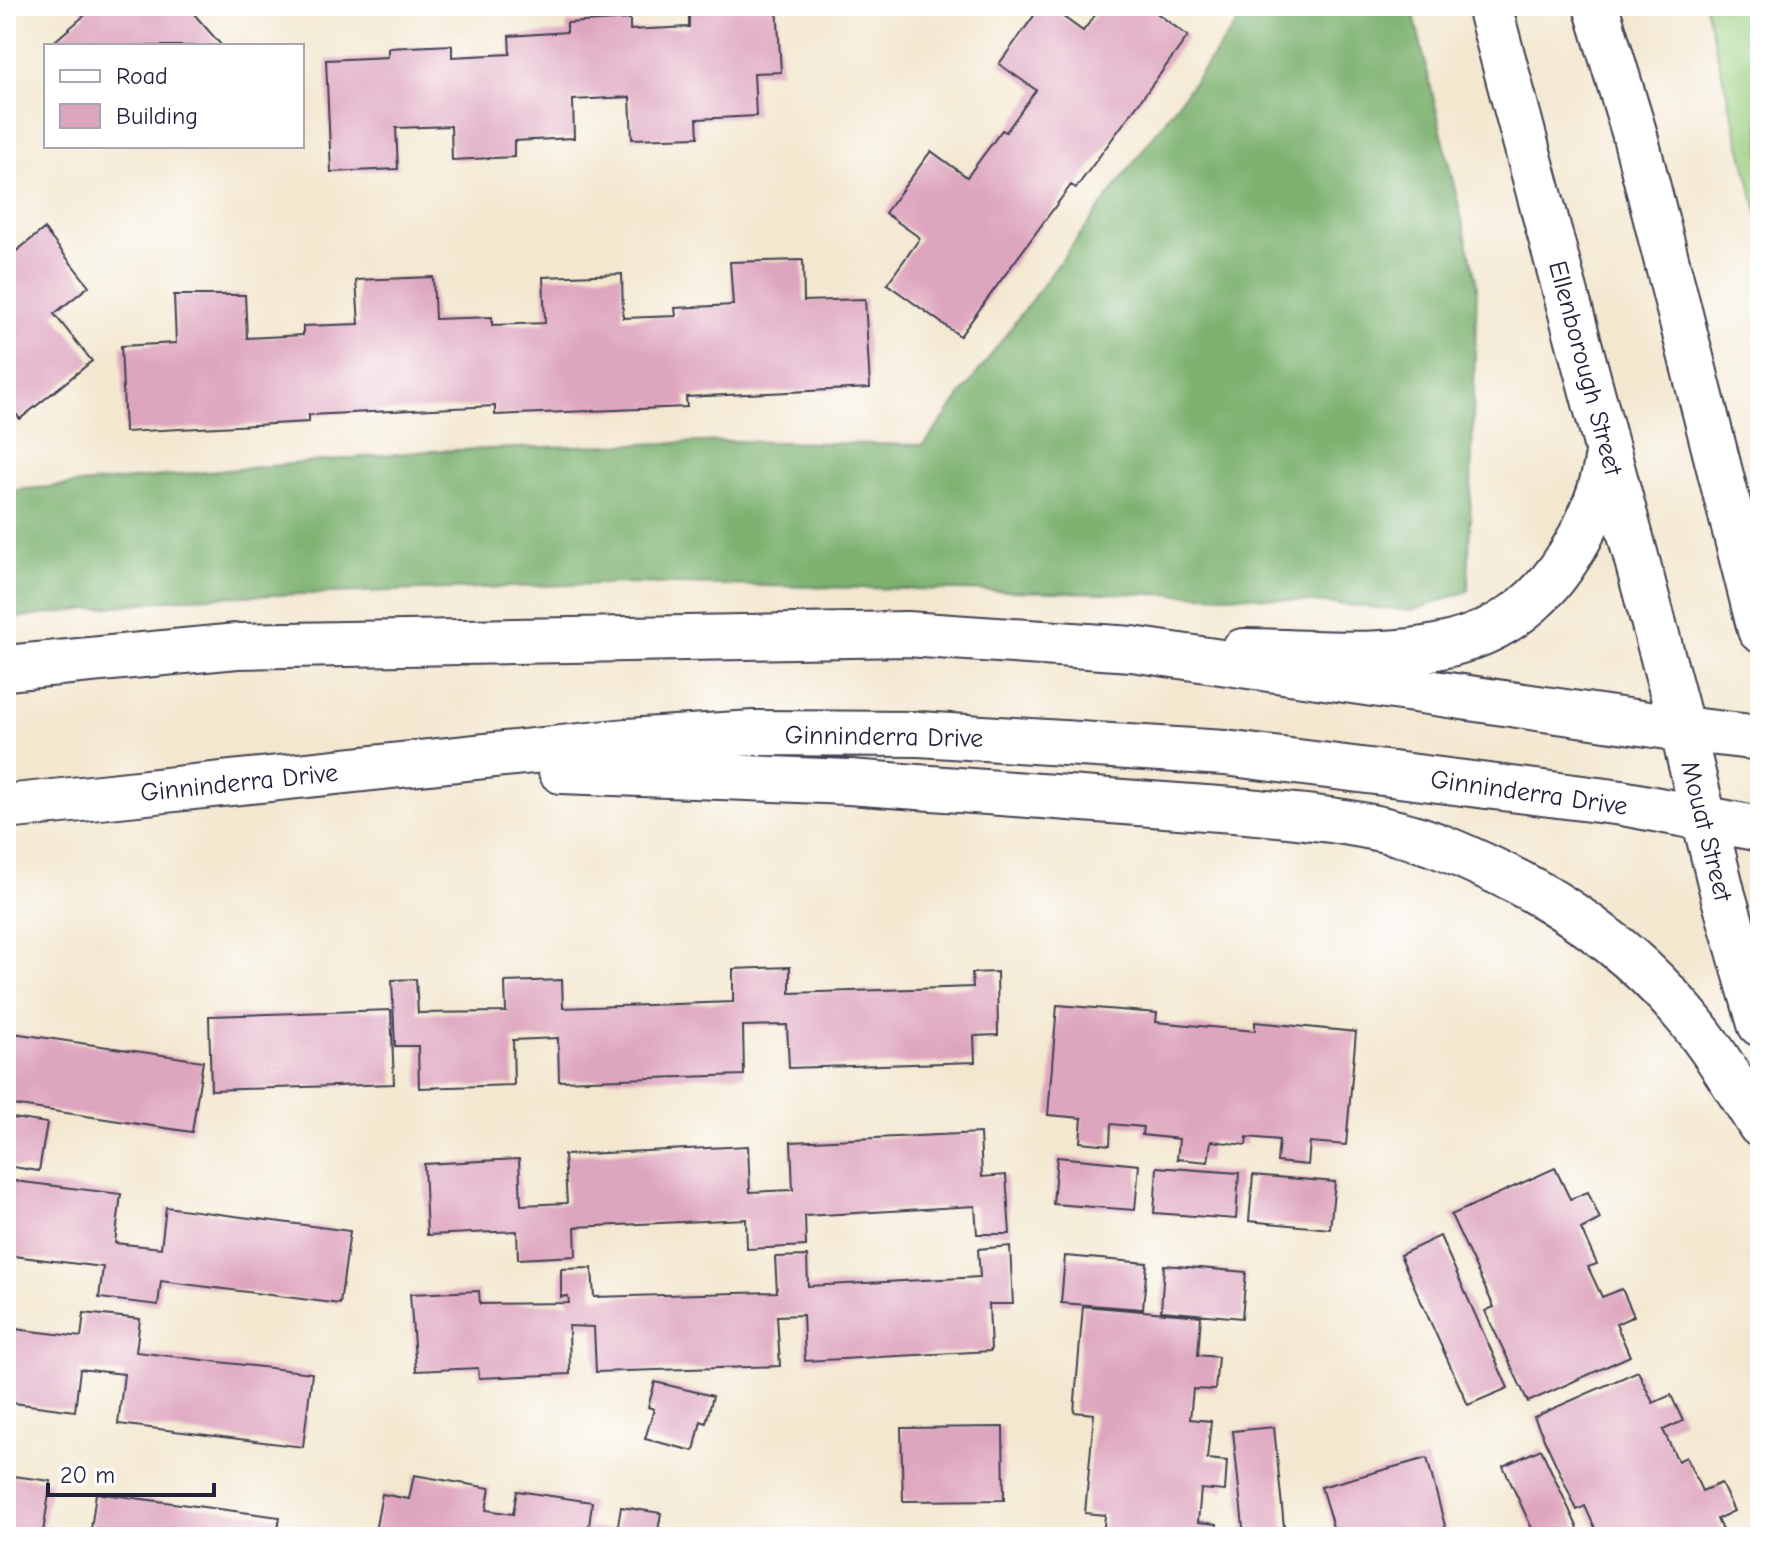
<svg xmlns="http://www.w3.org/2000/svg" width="1766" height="1543" viewBox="0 0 1766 1543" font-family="'Comic Neue',sans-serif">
<rect width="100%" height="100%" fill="#fff"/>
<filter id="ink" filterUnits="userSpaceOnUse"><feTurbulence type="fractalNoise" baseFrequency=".0125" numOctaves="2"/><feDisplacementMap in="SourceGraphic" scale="16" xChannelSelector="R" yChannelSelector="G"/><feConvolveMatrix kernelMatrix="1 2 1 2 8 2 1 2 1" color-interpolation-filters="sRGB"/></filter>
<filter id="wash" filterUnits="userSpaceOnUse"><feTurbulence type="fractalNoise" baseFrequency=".006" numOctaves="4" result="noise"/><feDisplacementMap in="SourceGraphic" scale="32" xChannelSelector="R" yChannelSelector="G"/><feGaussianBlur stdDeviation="1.8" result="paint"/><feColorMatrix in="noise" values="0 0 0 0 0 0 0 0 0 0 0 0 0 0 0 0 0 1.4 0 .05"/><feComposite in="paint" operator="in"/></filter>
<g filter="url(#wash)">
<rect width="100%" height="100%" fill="#f3e7cf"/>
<path fill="#9ace7f" stroke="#5e785d" stroke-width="2" d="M 1705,6 L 1760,6 L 1760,223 Z"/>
<path fill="#7bb16e" stroke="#4e6a54" stroke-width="2" d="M 1250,6 L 1412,6 L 1477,284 L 1468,591 L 1412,611 L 1245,596 L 627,583 L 185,598 L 6,619 L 6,491 L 429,451 L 731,441 L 924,445 Z"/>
<g id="blocks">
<path fill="#dea6be" d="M 77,6 L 168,6 L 173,12 L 180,6 L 187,6 L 222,46 L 59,46 L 55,41 L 85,15 Z
M 734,6 L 777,6 L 781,72 L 754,73 L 756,116 L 697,119 L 698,137 L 632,139 L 630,97 L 573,100 L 574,138 L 514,141 L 514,157 L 452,160 L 451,126 L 396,128 L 398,169 L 331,172 L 326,60 L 388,57 L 388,48 L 452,45 L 452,57 L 510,54 L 509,36 L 567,32 L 567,23 L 630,19 L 630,30 L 689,27 L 689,8 Z
M 1041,6 L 1048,6 L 1083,31 L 1102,6 L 1147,6 L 1188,36 L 1076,188 L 1071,185 L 960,336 L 887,284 L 920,238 L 885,213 L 931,151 L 967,177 L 1002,130 L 1006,132 L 1036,90 L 999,64 Z
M 44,229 L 89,286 L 54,314 L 92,361 L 20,419 L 6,401 L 6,253 L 9,257 Z
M 803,260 L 804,301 L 865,299 L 870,388 L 686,397 L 687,407 L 495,415 L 495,406 L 309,415 L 309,422 L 125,432 L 121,346 L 176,343 L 174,295 L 245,295 L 247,338 L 303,335 L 303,326 L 359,324 L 356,280 L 433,277 L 435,319 L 492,317 L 492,325 L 545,323 L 543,277 L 622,274 L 623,318 L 676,316 L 675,308 L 733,305 L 730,262 Z
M 790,967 L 790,993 L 973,987 L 972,973 L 997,972 L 998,1035 L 974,1036 L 975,1062 L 789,1068 L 787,1025 L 743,1026 L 744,1075 L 559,1081 L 558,1038 L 513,1040 L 514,1085 L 419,1088 L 418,1046 L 395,1046 L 392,980 L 416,979 L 418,1013 L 506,1012 L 505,982 L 562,980 L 563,1008 L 733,1002 L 733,969 Z
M 1057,1005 L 1157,1013 L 1156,1022 L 1255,1031 L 1255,1022 L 1356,1032 L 1346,1145 L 1310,1142 L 1308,1165 L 1277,1162 L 1279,1140 L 1247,1137 L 1246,1145 L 1211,1141 L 1208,1162 L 1177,1159 L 1179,1139 L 1142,1135 L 1143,1127 L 1111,1124 L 1110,1145 L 1080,1142 L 1082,1118 L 1048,1115 Z
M 391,1010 L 394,1084 L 211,1090 L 209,1016 Z
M 6,1032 L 203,1061 L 192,1132 L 6,1104 Z
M 6,1117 L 47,1123 L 39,1171 L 6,1166 Z
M 980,1133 L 982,1177 L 1006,1175 L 1010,1234 L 977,1234 L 975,1206 L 805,1216 L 806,1246 L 747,1249 L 746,1219 L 575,1227 L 576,1256 L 518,1259 L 517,1231 L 427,1235 L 424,1164 L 519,1159 L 521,1205 L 567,1203 L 564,1155 L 748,1146 L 750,1192 L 793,1190 L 791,1142 Z
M 1057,1157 L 1139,1165 L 1135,1210 L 1053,1204 Z
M 1157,1167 L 1239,1173 L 1236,1219 L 1154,1213 Z
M 1555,1168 L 1570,1199 L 1588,1192 L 1600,1219 L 1581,1229 L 1597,1264 L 1588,1267 L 1602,1297 L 1622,1289 L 1634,1316 L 1616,1324 L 1630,1356 L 1528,1402 L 1485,1311 L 1494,1307 L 1451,1215 Z
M 1253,1175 L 1335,1182 L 1330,1229 L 1249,1221 Z
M 6,1180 L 121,1194 L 115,1243 L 161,1248 L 166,1207 L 350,1231 L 340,1304 L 161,1281 L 158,1305 L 99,1298 L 103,1267 L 6,1255 Z
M 1440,1236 L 1508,1388 L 1468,1405 L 1400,1255 Z
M 1010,1246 L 1013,1304 L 989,1304 L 991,1351 L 805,1361 L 803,1315 L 777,1316 L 780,1366 L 596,1372 L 594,1327 L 569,1326 L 570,1374 L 479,1378 L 478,1368 L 416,1371 L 410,1294 L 479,1291 L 480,1304 L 569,1303 L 568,1296 L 561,1297 L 561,1269 L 592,1268 L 594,1297 L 777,1292 L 775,1257 L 807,1256 L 808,1286 L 980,1277 L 978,1249 Z
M 1065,1256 L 1147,1263 L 1143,1309 L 1061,1303 Z
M 1164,1265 L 1246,1272 L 1242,1318 L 1161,1311 Z
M 1083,1306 L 1201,1316 L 1198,1355 L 1218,1357 L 1215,1390 L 1193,1389 L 1190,1419 L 1211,1421 L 1207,1459 L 1227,1461 L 1225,1491 L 1201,1489 L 1198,1522 L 1217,1524 L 1216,1537 L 1103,1537 L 1105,1515 L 1085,1513 L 1094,1414 L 1074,1412 Z
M 84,1313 L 140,1319 L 136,1352 L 312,1373 L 303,1447 L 118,1424 L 124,1374 L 80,1369 L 75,1411 L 6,1402 L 6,1328 L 81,1337 Z
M 1638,1371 L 1653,1403 L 1671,1395 L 1683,1421 L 1663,1430 L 1678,1461 L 1686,1457 L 1702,1491 L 1721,1483 L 1734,1511 L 1717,1519 L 1725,1537 L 1599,1537 L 1585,1506 L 1577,1510 L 1534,1417 Z
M 655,1382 L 713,1396 L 706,1423 L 701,1421 L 694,1451 L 645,1439 L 654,1409 L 648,1407 Z
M 1003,1427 L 1004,1500 L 903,1501 L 901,1428 Z
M 1274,1427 L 1285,1537 L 1244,1537 L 1233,1431 Z
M 1541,1449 L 1582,1537 L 1536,1537 L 1503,1466 Z
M 1427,1458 L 1448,1537 L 1336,1537 L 1321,1487 Z
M 6,1475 L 51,1481 L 43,1532 L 66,1537 L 6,1537 Z
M 414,1475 L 490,1488 L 486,1510 L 513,1514 L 517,1491 L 592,1502 L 589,1527 L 617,1531 L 621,1507 L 661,1513 L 657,1537 L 374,1537 L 382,1494 L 409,1499 Z
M 96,1493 L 280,1517 L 277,1537 L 90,1537 Z"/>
</g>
</g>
<g filter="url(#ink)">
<use href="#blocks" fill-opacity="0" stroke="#414051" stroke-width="2"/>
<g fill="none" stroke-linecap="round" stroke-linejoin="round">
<g stroke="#414051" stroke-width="48">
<path id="secondary" d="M 1489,6 L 1682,729
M 1596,6 L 1634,132 L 1760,630
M 1243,651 C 1364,652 1495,677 1569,556 C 1589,524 1603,492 1608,454"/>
</g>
<g stroke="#414051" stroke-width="48">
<path id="primary" d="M 6,668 L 237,646 L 907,634 L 1132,649 L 1682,729 L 1760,738
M 1682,729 L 1723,895 L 1760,1024
M 561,771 L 849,782 L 1247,811 C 1297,816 1348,820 1397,833 C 1428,840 1459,854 1487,867 C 1578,909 1657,970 1714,1053 C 1730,1077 1745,1101 1760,1125
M 6,807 L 627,741 L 754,733 L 919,734 L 1225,753 L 1622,803 L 1760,829"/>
</g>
<use href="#secondary" stroke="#fff" stroke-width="44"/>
<use href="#primary" stroke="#fff" stroke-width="44"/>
</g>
</g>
<g text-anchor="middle" stroke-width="6" stroke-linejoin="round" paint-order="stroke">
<g font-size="26" fill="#22223b" stroke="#fff">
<text transform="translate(1586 368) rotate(75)" y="9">Ellenborough Street</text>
<text transform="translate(884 736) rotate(1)" y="9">Ginninderra Drive</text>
<text transform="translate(239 782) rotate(-6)" y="9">Ginninderra Drive</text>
<text transform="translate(1529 792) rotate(8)" y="9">Ginninderra Drive</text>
<text transform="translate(1707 831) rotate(76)" y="9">Mouat Street</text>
</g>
</g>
<rect width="1766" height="1543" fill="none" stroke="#fff" stroke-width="32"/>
<rect x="44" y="44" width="260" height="104" fill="#ffffff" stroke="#a7a7b1" stroke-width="2"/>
<rect x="60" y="70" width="40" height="12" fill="#ffffff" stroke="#a7a7b1" stroke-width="2"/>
<text x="116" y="84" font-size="24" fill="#22223b">Road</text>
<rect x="60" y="104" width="40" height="24" fill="#dea6be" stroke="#a7a7b1" stroke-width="2"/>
<text x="116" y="124" font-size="24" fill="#22223b">Building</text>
<path d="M48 1483v12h166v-12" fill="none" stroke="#22223b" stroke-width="4"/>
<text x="60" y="1483" font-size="24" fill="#22223b" stroke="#ffffff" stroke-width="6" paint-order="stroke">20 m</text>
</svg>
